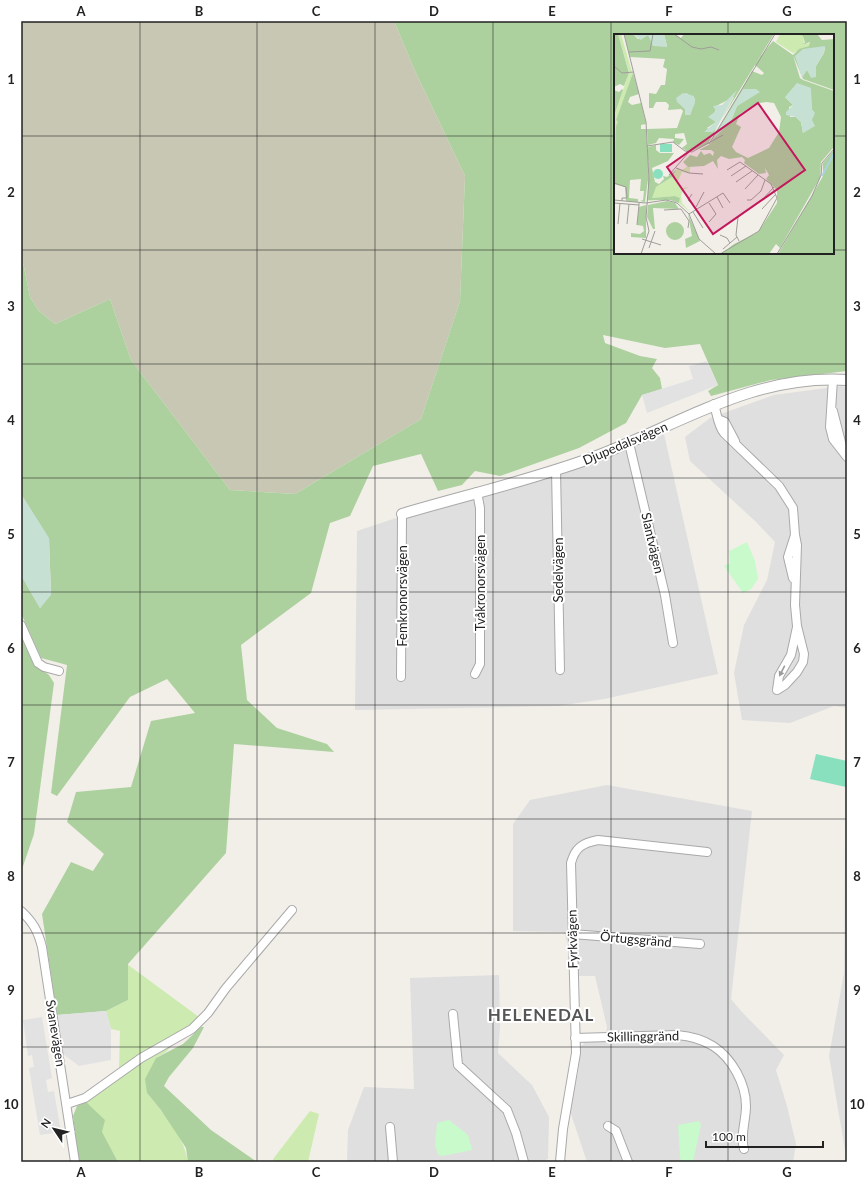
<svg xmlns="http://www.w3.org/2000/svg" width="868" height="1183" viewBox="0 0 868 1183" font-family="Lato,sans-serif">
<rect width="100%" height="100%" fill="#f2efe9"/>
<path fill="#e0dfdf" d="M 841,386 L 847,387 L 847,708 L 834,706 L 790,723 L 742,720 L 734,673 L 744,625 L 767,580 L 775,542 L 756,522 L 690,461 L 685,437 L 710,418 L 774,395 Z
M 664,434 L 718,674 L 604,699 L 558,706 L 355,710 L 357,531 L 396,518 L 408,517 L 545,478 L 619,454 Z
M 607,785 L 752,811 L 731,999 L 741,1011 L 784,1055 L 776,1070 L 787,1106 L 796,1144 L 793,1162 L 587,1162 L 569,1108 L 578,1073 L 580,1048 L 586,1041 L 605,1040 L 607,1027 L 595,976 L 578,976 L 564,932 L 513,931 L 513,824 L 530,800 Z
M 845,846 L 847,846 L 847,1162 L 829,1056 L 844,973 Z
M 499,975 L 500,1027 L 498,1053 L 532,1085 L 549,1117 L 548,1159 L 541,1162 L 347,1162 L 348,1130 L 364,1087 L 414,1089 L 410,978 Z"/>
<path fill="#c7c7b4" d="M 21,21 L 394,21 L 415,71 L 465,176 L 460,301 L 421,419 L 295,494 L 230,490 L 131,360 L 110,299 L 55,324 L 39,311 L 30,297 L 21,252 Z"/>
<path fill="#cdebb0" d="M 127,964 L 199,1017 L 166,1052 L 156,1058 L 147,1093 C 164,1113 184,1136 188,1162 L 118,1162 L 81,1097 L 119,1069 L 120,1031 L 111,1029 L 106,1011 L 128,1000 Z
M 310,1111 L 319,1114 L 308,1162 L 274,1162 L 273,1159 Z"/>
<path fill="#add19e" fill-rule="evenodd" d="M 394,21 L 847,21 L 847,371 L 771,380 L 711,396 L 708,391 L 718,385 L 700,344 L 665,348 L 603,335 L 605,343 L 640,356 L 657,359 L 652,368 L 660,378 L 662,389 L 642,395 L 626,423 L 579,448 L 500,476 L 475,471 L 462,485 L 438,491 L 421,454 L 373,466 L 350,516 L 330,523 L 311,593 L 241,645 L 247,700 L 277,728 L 327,744 L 334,752 L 234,744 L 226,853 L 128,964 L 128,1000 L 106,1011 L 57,1015 L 42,914 L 71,862 L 93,871 L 104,854 L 67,822 L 76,792 L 131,787 L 151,721 L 195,713 L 167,679 L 130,697 L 57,796 L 51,793 L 67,665 L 41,658 L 21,613 L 21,575 L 40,608 L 51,594 L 49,539 L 21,494 L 21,252 L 30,297 L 39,311 L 55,324 L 110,299 L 131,360 L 230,490 L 295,494 L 421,419 L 460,301 L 465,176 L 415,71 ZM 615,35 L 833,35 L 833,253 L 615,253 Z
M 21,637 L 34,664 L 49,675 L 54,683 L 34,834 L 21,872 Z
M 201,1027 L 204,1027 L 193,1048 L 169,1077 L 164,1086 L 211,1130 L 257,1162 L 188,1162 L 186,1148 L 161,1110 L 147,1093 L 145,1079 L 156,1058 L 183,1044 Z
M 86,1102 L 105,1120 L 102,1132 L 118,1162 L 79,1162 L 73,1116 L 77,1106 Z"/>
<path fill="#c6e0d4" d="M 21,494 L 49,538 L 51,595 L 40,608 L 21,575 Z"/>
<path fill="#c8facc" d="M 747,542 L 755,561 L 758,579 L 751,589 L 743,593 L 724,566 L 730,563 L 729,551 Z
M 449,1120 L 468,1135 L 472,1150 L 443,1156 L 438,1155 L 435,1145 L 437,1123 Z
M 699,1121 L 701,1125 L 693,1162 L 682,1162 L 680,1158 L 678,1125 Z"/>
<path fill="#88e0be" d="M 816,754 L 847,761 L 846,787 L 810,779 Z"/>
<path fill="#e2e2e2" d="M 707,361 L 718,385 L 647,413 L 642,395 L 693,379 L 689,366 Z
M 106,1011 L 111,1029 L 111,1060 L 79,1066 L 63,1054 L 57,1015 Z
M 42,1017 L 52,1078 L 46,1080 L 48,1092 L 54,1091 L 61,1132 L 40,1135 L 29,1068 L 34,1067 L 32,1055 L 28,1056 L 23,1020 Z"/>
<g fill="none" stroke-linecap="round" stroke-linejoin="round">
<g stroke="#a9a9a9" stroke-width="10">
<path id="minor" d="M 833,379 L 830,427 L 833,439 L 847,457
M 714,404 C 717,414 718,426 724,433 L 779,486 L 793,508 L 795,535 L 797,545 L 795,605 L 797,626 L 804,654 L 803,662 L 797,672 L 785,685 L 777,690
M 833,411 L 843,450
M 720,420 L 725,422 L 735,441
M 629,443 L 665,595 L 673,643
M 556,470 L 560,670
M 793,578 L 788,557 L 795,535
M 21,625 L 38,663 L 44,667 L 59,671
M 475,674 L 480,664 L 480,508 L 477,492
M 401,677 L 402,514
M 777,690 L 779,676 L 791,655 L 797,627
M 21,911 C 33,922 38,931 42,947 L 75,1162
M 572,934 L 700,944
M 453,1014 L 458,1065 L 507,1110 L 516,1133 L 524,1162
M 575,1038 L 677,1035 C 689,1036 702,1039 713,1046 C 732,1058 746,1084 746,1106 C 746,1121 740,1135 744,1149
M 67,1104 L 85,1098 L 141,1058 L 192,1029 L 208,1013 L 226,988 L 292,910
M 608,1126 L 616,1131 L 628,1162
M 390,1127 L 393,1162
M 560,1162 L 563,1129 L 576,1053 L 571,863 C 575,848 582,843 598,840 L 707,852"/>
</g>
<g stroke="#a9a9a9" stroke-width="12">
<path id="tertiary" d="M 402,514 C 466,495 532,480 594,457 C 679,425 752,374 847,380"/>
</g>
<use href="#minor" stroke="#fff" stroke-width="8"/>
<use href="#tertiary" stroke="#fff" stroke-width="10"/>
</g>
<defs><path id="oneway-solid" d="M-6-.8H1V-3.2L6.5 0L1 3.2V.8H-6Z"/></defs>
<use fill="#9c9c9c" href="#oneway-solid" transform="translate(782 671) rotate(117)"/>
<path fill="none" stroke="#222" stroke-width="1" stroke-opacity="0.55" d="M 140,21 L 140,1162M 257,21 L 257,1162M 375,21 L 375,1162M 493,21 L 493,1162M 611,21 L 611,1162M 728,21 L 728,35M 21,136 L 615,136M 833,136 L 847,136M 21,250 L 615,250M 833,250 L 847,250M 728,253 L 728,1162M 21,364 L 847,364M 21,478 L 847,478M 21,592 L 847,592M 21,705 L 847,705M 21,819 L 847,819M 21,933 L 847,933M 21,1047 L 847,1047"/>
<g text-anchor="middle" stroke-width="4" stroke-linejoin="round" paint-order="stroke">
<g font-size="13" fill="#222" stroke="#fff">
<text transform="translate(625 443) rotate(-23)" y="5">Djupedalsvägen</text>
<text transform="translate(653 543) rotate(77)" y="5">Slantvägen</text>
<text transform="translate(558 570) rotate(-90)" y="5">Sedelvägen</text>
<text transform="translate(480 583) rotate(-90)" y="5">Tvåkronorsvägen</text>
<text transform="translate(402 596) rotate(-90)" y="5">Femkronorsvägen</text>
<text transform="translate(572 939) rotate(-91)" y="5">Fyrkvägen</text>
<text transform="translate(636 939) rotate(5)" y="5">Örtugsgränd</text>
<text transform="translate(56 1033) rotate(81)" y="5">Svanevägen</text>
<text transform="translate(643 1036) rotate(-1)" y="5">Skillinggränd</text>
</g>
<g font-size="17" font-weight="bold" letter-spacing="1" fill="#555" stroke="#fff">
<text x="541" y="1021">HELENEDAL</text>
</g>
</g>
<g transform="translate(614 34)">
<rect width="220" height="220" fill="#f2efe9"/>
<path d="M 4,0 L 7,0 L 18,38 L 15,38 ZM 166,0 L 189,0 L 190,10 L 197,9 L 195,12 L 179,19 L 162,8 ZM 15,39 L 19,39 L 18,44 L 2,86 L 5,88 L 0,143 L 0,82 ZM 76,131 L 76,139 L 68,138 L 63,149 L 68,154 L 75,153 L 69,156 L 67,162 L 68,169 L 76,178 L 65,169 L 66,164 L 61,162 L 38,164 L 44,166 L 34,167 L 42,153 L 58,143 L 64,134 L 68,136 Z" fill="#cdebb0"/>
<path d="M 0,0 L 4,0 L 15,39 L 10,52 L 6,50 L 0,53 ZM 10,0 L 19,0 L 24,5 L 34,1 L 53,12 L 50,0 L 61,0 L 67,4 L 70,0 L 160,0 L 108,85 L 120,63 L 100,73 L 102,76 L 97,84 L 102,88 L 93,94 L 98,98 L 103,93 L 94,110 L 75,118 L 68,114 L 73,110 L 70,99 L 61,100 L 61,104 L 70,105 L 65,111 L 59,108 L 60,105 L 45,104 L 42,109 L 34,111 L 33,95 L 63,94 L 69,77 L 67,75 L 54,76 L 55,71 L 52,68 L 42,68 L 39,74 L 35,74 L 35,59 L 42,60 L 47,51 L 51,51 L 53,35 L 49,33 L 51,25 L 16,23 ZM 72,59 L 81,65 L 76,81 L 71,81 L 71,75 L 66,70 ZM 185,0 L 203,0 L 208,6 L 220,5 L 220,56 L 189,45 L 179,21 L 186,44 L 189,46 L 220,57 L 220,113 L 207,128 L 206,144 L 166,214 L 162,210 L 155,220 L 107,220 L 120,210 L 144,198 L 163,169 L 163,156 L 152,145 L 155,141 L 151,134 L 152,139 L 145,140 L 130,129 L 131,126 L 128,123 L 115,125 L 107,122 L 103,126 L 104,135 L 99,127 L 90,132 L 74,133 L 69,128 L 76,121 L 83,123 L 87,117 L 90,121 L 96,119 L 99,122 L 100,118 L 97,116 L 85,116 L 96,110 L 138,37 L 148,41 L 150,39 L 141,31 L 145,24 L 159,7 L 179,21 L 185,15 L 195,12 L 196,8 L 191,10 L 188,9 L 191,9 L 189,2 ZM 211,13 L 210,19 L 202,32 L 202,43 L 193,36 L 191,39 ZM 197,57 L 198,86 L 189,99 L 187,88 L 182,83 L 176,83 L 175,73 L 179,71 L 171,63 ZM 129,58 L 145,58 L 123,72 L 116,89 L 107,96 ZM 152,68 L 160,69 L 167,83 L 165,98 L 155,114 L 134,124 L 122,118 L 118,113 L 127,93 L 122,90 L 126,80 L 141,70 ZM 19,39 L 25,60 L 16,63 L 14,68 L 18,71 L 27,69 L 32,90 L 27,91 L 27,95 L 32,95 L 35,138 L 31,168 L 26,167 L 29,166 L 30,157 L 26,157 L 27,145 L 16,146 L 15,164 L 24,165 L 24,168 L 12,167 L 11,153 L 0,150 L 2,92 L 4,88 L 2,86 ZM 8,55 L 9,56 L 0,82 L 0,56 L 5,58 ZM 42,111 L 42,116 L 46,119 L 60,119 L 54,127 L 38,134 L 41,148 L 45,150 L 50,145 L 49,142 L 53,143 L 63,135 L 58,143 L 42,153 L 38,164 L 61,162 L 66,164 L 65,169 L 56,166 L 34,166 L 34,113 ZM 220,116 L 220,220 L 164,220 L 209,142 L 209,129 ZM 53,167 L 61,169 L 65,175 L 39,174 L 41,195 L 39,195 L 33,183 L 34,171 ZM 32,171 L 32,204 L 17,203 L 17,199 L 26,200 L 30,197 L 29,192 L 23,191 L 25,173 ZM 74,180 L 86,207 L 72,214 L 71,205 L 78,202 ZM52 197a9 9 0 1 1 18 0a9 9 0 1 1-18 0Z" fill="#add19e" fill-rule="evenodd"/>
<path d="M 19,0 L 50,0 L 53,13 L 39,12 L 34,1 L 27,6 ZM 211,12 L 210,19 L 202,32 L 202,43 L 197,44 L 193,36 L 188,44 L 181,22 L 189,15 ZM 183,49 L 197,54 L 197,74 L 201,79 L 198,86 L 201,92 L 189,99 L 187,88 L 182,83 L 172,81 L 172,78 L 179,71 L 171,63 ZM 129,55 L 142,55 L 146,58 L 123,72 L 116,89 L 99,105 ZM 123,56 L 103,93 L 98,98 L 90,98 L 102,88 L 94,83 L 102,77 L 99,72 L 108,71 ZM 69,59 L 80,62 L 81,69 L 76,81 L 71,81 L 71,75 L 63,68 L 62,64 Z" fill="#c6e0d4"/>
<path d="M 46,110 L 58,110 L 58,118 L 46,118 ZM39 140a5 5 0 1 1 10 0a5 5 0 1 1-10 0Z" fill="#88e0be"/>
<path fill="none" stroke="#aad3df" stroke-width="2" d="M 208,142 L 220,119"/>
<path fill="none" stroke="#9f9d99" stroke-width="1" d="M 10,0 L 32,88 L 35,146 L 32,183 L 35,197 L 27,220M 60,0 L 78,13 L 87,15 L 97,13 L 105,16M 15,18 L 36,17 L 39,0M 0,32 L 8,39 L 20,38M 95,110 L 161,0M 33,112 L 59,108 L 71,117 L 78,118 L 109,101M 62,134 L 75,139 L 89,140M 55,141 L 75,118M 117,142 L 132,132M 122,148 L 138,137M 0,149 L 12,153 L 13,164 L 8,164 L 8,167M 131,155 L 144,141M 78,160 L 74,166 L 83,175M 103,163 L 109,174M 0,166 L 32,169 L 52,166 L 63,169 L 75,180 L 85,205 L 102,220M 133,166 L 137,166 L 147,157 L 151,146M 146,168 L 160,153M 0,169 L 25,171 L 25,169M 95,169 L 102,180 L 95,188M 82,173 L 90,158M 67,175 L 75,187 L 74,194M 148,175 L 161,161M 50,176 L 67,175M 79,178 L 89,194M 75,180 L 109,159 L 116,169M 124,183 L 122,201 L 125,207M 4,190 L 6,169M 13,190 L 15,170M 23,191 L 25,171M 106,201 L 113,204 L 116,209M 28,205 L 47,211M 35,214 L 41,197M 109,215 L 123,203M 106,220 L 145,197 L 163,164 L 157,150 L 126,128 L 113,136M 163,220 L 198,162 L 207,141 L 208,129 L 220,115"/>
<path fill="#c2185b" fill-opacity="0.15" stroke="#c2185b" stroke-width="2" d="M 144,69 L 191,136 L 99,200 L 53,133 Z"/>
<rect width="220" height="220" fill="none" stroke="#222" stroke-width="2"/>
</g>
<rect width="868" height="1183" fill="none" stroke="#ffffff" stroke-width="44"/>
<g transform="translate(54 1129) rotate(305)" stroke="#ffffff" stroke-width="3" paint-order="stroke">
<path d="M0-3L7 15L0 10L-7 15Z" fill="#222222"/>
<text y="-6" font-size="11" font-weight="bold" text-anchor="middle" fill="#222222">N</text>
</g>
<path d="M706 1141v6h117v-6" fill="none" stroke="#222222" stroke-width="2"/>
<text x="712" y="1141" font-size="12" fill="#222222" stroke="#ffffff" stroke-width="3" paint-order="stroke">100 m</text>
<rect x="22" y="22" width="824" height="1139" fill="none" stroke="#222" stroke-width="1.5"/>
<g font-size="13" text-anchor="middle" font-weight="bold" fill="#222">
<text x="81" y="16">A</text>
<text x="199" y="16">B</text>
<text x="316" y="16">C</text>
<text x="434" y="16">D</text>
<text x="552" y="16">E</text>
<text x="669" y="16">F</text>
<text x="787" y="16">G</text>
<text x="11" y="84">1</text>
<text x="857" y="84">1</text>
<text x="11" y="197">2</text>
<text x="857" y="197">2</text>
<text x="11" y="311">3</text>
<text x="857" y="311">3</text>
<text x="11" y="425">4</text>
<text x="857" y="425">4</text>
<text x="11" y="539">5</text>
<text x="857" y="539">5</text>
<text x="11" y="653">6</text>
<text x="857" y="653">6</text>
<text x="11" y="767">7</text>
<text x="857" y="767">7</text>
<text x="11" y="881">8</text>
<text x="857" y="881">8</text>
<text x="11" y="995">9</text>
<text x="857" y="995">9</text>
<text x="11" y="1109">10</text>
<text x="857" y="1109">10</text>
<text x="81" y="1177">A</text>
<text x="199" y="1177">B</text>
<text x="316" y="1177">C</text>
<text x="434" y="1177">D</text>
<text x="552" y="1177">E</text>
<text x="669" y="1177">F</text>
<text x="787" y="1177">G</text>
</g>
</svg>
